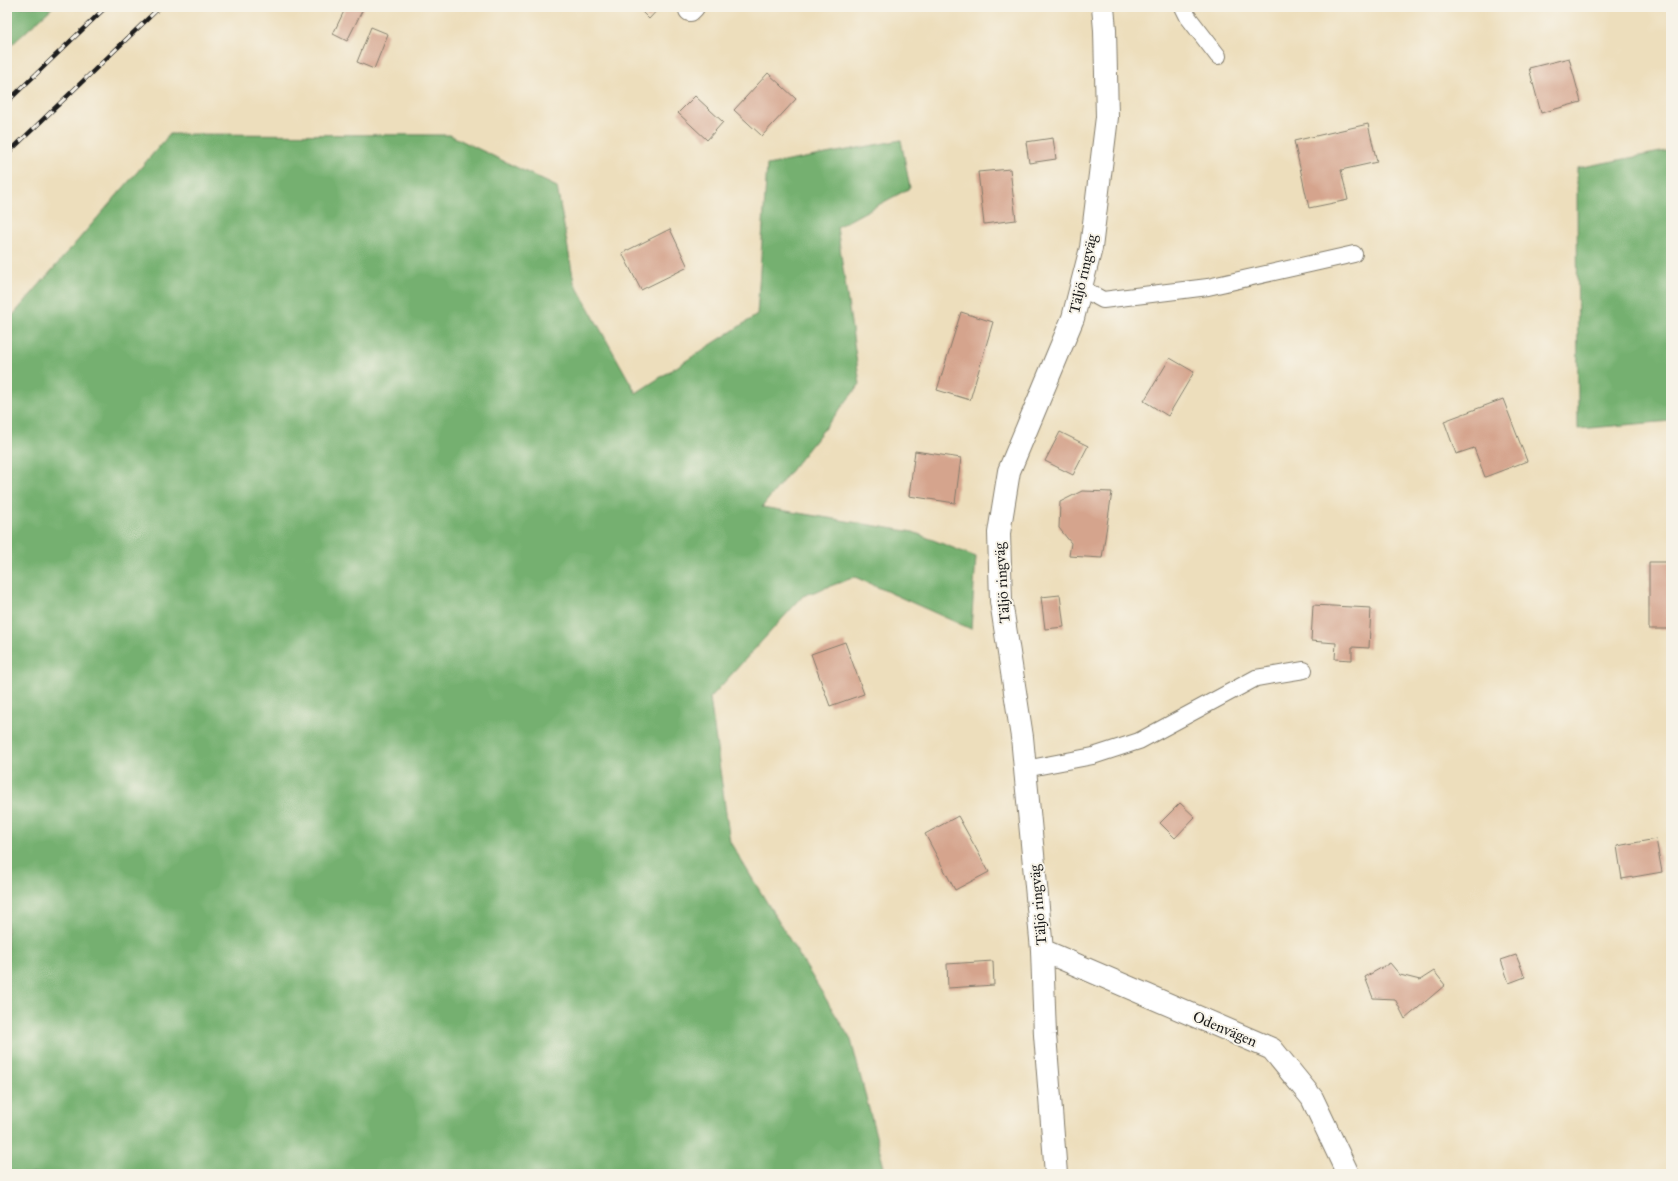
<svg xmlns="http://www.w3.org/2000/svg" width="1678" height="1181" viewBox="0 0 1678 1181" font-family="'IM FELL Great Primer',serif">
<rect width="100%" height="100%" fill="#f7f3e8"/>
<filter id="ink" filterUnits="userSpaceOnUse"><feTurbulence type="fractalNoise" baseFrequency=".025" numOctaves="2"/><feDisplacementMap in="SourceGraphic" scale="8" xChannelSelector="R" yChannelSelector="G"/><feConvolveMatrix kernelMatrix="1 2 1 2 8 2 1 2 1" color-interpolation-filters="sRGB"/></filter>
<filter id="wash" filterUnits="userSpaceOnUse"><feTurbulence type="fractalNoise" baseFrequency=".012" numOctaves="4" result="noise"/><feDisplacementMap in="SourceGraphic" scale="16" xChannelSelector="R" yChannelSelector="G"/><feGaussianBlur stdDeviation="0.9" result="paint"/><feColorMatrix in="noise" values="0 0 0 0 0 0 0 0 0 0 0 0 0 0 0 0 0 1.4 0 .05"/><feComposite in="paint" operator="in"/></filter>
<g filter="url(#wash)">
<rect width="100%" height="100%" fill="#eddebc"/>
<path fill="#74b070" stroke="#486646" d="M 7,7 L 53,7 L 7,49 Z
M 170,134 L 450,135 L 557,187 L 574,282 L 636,393 L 757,315 L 767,165 L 901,140 L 910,188 L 837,227 L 860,384 L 762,507 L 913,532 L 976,557 L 971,629 L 855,577 L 803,596 L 710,698 L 730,842 L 851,1040 L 886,1174 L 7,1174 L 7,322 Z
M 1671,150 L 1671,421 L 1578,429 L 1577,168 Z"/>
<g id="blocks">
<path fill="#d5a48d" d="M 346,7 L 364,7 L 347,41 L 333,34 Z
M 637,7 L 660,7 L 649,19 Z
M 371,27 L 388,34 L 374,69 L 357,62 Z
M 1569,58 L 1581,102 L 1541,113 L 1529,68 Z
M 768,73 L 796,99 L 762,136 L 734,110 Z
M 695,96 L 723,122 L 707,140 L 678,113 Z
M 1368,124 L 1377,162 L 1341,170 L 1348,200 L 1309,208 L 1294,141 Z
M 1053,138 L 1056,159 L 1029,163 L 1026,142 Z
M 1010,169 L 1016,220 L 984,224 L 978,172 Z
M 670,229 L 688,267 L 641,290 L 622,253 Z
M 961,312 L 993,322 L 970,400 L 937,390 Z
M 1170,358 L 1194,372 L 1168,416 L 1144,401 Z
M 1503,399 L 1527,461 L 1485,477 L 1474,448 L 1456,454 L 1444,421 Z
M 1060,432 L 1088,446 L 1073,475 L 1045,461 Z
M 915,451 L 961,458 L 955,503 L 909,496 Z
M 1082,491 L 1112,492 L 1102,558 L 1069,556 L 1071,543 L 1059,528 L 1060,502 Z
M 1649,562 L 1671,562 L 1671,629 L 1649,629 Z
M 1060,595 L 1064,627 L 1045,629 L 1041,597 Z
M 1313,605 L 1371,608 L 1369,648 L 1352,647 L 1352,660 L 1335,659 L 1336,643 L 1311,641 Z
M 845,642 L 864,694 L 830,706 L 811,654 Z
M 1180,803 L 1195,817 L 1175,838 L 1160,823 Z
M 958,816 L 989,872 L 955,890 L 925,834 Z
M 1656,839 L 1662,872 L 1622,879 L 1617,846 Z
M 1516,955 L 1525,977 L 1509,983 L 1501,960 Z
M 993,961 L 994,985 L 948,988 L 947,964 Z
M 1390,963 L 1400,975 L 1420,980 L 1434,971 L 1445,985 L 1405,1019 L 1395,999 L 1373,998 L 1365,977 Z"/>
</g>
</g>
<g filter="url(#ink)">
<use href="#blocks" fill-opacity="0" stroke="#847d6c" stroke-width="1"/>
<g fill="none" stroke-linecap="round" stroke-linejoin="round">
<g stroke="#847d6c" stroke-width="18">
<path id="lane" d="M 1183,7 L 1188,17 L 1218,56
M 1081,288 L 1103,300 L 1208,287 L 1354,254
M 1025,769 L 1093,756 L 1139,741 L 1256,678 L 1304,670"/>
</g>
<g stroke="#847d6c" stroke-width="24">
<path id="street" d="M 690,10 L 693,7
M 1042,950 L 1272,1049 L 1312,1098 L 1348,1174
M 1056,1174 L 1045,1035 L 1042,950 L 1022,737 L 1001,601 L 999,533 L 1009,471 L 1073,318 L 1091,248 L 1107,117 L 1105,30 L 1103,7"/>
</g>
<use href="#lane" stroke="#fff" stroke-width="16"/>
<use href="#street" stroke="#fff" stroke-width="22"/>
<g stroke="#1c1c1c" stroke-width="4.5">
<path id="rail" d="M 7,102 L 106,7
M 7,154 L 160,7"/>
</g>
<use href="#rail" stroke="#f7f3e8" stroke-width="3" stroke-dasharray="9" stroke-linecap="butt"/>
</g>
</g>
<g text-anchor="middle" stroke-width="4" stroke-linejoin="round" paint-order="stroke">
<g font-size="15" fill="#1c1c1c" stroke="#f7f3e8">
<text transform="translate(1083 274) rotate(-77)" y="5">Täljö ringväg</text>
<text transform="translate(1002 583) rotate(-94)" y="5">Täljö ringväg</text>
<text transform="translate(1038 905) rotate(-95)" y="5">Täljö ringväg</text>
<text transform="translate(1225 1029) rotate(23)" y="5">Odenvägen</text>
</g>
</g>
<rect width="1678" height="1181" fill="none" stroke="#f7f3e8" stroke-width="24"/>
</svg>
